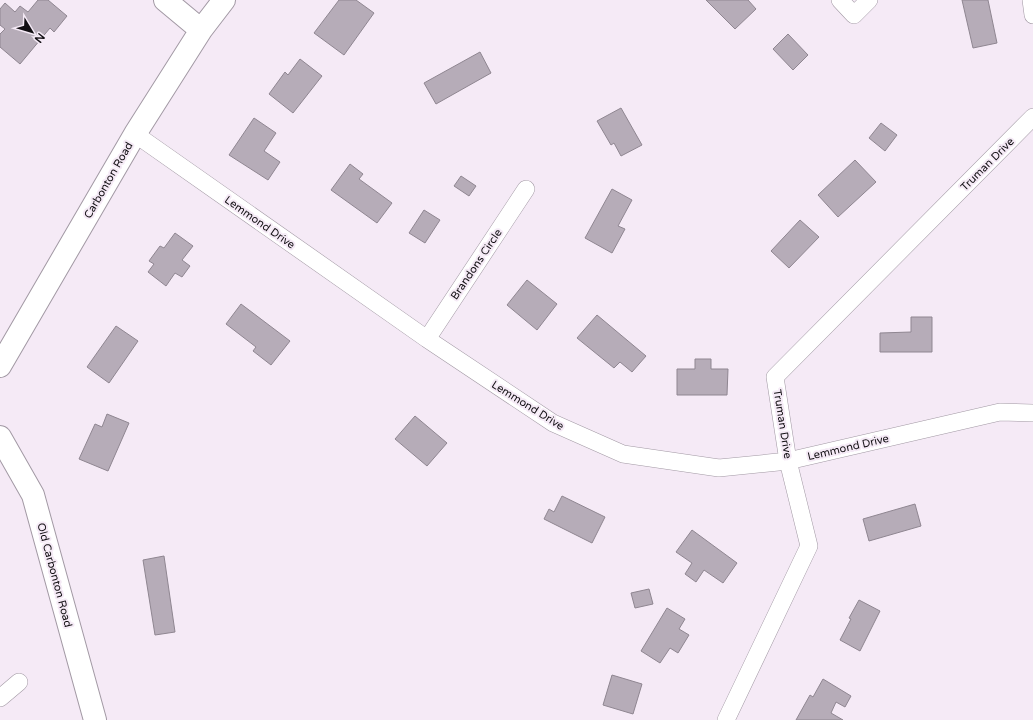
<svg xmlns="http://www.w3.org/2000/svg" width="1033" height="720" viewBox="0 0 1033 720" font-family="'Varela Round',sans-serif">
<rect width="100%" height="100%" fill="#f5eaf6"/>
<path fill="#b6acb8" stroke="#8f8691" d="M 38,0 L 48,0 L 67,16 L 54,32 L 50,28 L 20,64 L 0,47 L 0,34 L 5,29 L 0,25 L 0,9 L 5,3 L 15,12 L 20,6 L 28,12 Z
M 339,0 L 356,0 L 374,13 L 344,55 L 314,33 Z
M 706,0 L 748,0 L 756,9 L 735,29 Z
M 962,0 L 988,0 L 997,43 L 973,48 Z
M 788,34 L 808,55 L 793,70 L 773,49 Z
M 480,52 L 491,73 L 436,104 L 424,83 Z
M 300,59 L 322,76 L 293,113 L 269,94 L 285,72 L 288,75 Z
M 621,108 L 642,145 L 621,156 L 614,143 L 611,145 L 597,121 Z
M 254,118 L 276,133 L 264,151 L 280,162 L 268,180 L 229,155 Z
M 881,123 L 897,135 L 885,151 L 869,138 Z
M 855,160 L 876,182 L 838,217 L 818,195 Z
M 350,164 L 363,174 L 359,179 L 392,203 L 377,223 L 331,190 Z
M 461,176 L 476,186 L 469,196 L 454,186 Z
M 612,189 L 632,200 L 618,226 L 625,229 L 612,253 L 585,238 Z
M 424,210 L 440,220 L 425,243 L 409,233 Z
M 800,220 L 819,237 L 789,268 L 771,251 Z
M 175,233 L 193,246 L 182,260 L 190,266 L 182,277 L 175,273 L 166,286 L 148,272 L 154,264 L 149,261 L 160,246 L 164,248 Z
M 527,280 L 557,304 L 537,330 L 507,305 Z
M 241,304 L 290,341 L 271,365 L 253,351 L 256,347 L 226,324 Z
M 597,315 L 646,356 L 632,372 L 620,362 L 614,368 L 577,338 Z
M 911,317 L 932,317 L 932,352 L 880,352 L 880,333 L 911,332 Z
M 116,326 L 138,341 L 109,383 L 87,367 Z
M 695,359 L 711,359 L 711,369 L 728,369 L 727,395 L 677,395 L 677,369 L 695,369 Z
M 107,414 L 129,423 L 108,471 L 79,459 L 95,424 L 102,427 Z
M 415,416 L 447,443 L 427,466 L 395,439 Z
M 562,496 L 605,517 L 592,543 L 544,519 L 549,509 L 554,512 Z
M 915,504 L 921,526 L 869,541 L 863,519 Z
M 692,530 L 737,563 L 723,583 L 704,570 L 696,582 L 685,574 L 692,563 L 676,552 Z
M 164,556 L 175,632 L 155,635 L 143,560 Z
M 649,589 L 653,604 L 635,608 L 631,593 Z
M 859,600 L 880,611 L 860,651 L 840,640 L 851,619 L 849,618 Z
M 667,608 L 685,619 L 679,629 L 689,635 L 678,653 L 670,648 L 660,663 L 641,651 Z
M 612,675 L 642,684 L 633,714 L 603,705 Z
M 823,679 L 851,696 L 845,707 L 836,702 L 831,713 L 843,720 L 796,720 L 810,695 L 813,697 Z"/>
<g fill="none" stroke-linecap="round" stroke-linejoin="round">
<g stroke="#a299a4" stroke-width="18">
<path id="minor" d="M 840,0 L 854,15 L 869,0
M 1031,0 L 1033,15
M 135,134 L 427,339 L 553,423 L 623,454 L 719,468 L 788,461 L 1000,412 L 1033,413
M 427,339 L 526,189
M 0,698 L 19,682
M 726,720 L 809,546 L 788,461 L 775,377 L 1033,117"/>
</g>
<g stroke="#a299a4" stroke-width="24">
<path id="tertiary" d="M 165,0 L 201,30
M 0,366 L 135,134 L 201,30 L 224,0
M 0,437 L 33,495 L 95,720"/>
</g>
<use href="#minor" stroke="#fff" stroke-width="17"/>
<use href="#tertiary" stroke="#fff" stroke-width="22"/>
</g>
<g text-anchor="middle" stroke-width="4" stroke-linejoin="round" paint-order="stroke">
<g font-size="11" fill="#110e12" stroke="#f5eaf6">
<text transform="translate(987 164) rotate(-45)" y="4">Truman Drive</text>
<text transform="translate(108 180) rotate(-60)" y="4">Carbonton Road</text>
<text transform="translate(260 222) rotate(35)" y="4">Lemmond Drive</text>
<text transform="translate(476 264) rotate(-56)" y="4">Brandons Circle</text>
<text transform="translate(528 405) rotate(32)" y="4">Lemmond Drive</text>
<text transform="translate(783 424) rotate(81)" y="4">Truman Drive</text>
<text transform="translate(848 447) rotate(-13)" y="4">Lemmond Drive</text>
<text transform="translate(55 575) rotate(75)" y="4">Old Carbonton Road</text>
</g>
</g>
<g transform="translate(32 32) rotate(128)" stroke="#f5eaf6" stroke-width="3" paint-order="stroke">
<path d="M0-3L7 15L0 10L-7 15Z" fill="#110e12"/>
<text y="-6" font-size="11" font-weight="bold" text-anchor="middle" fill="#110e12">N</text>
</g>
</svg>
